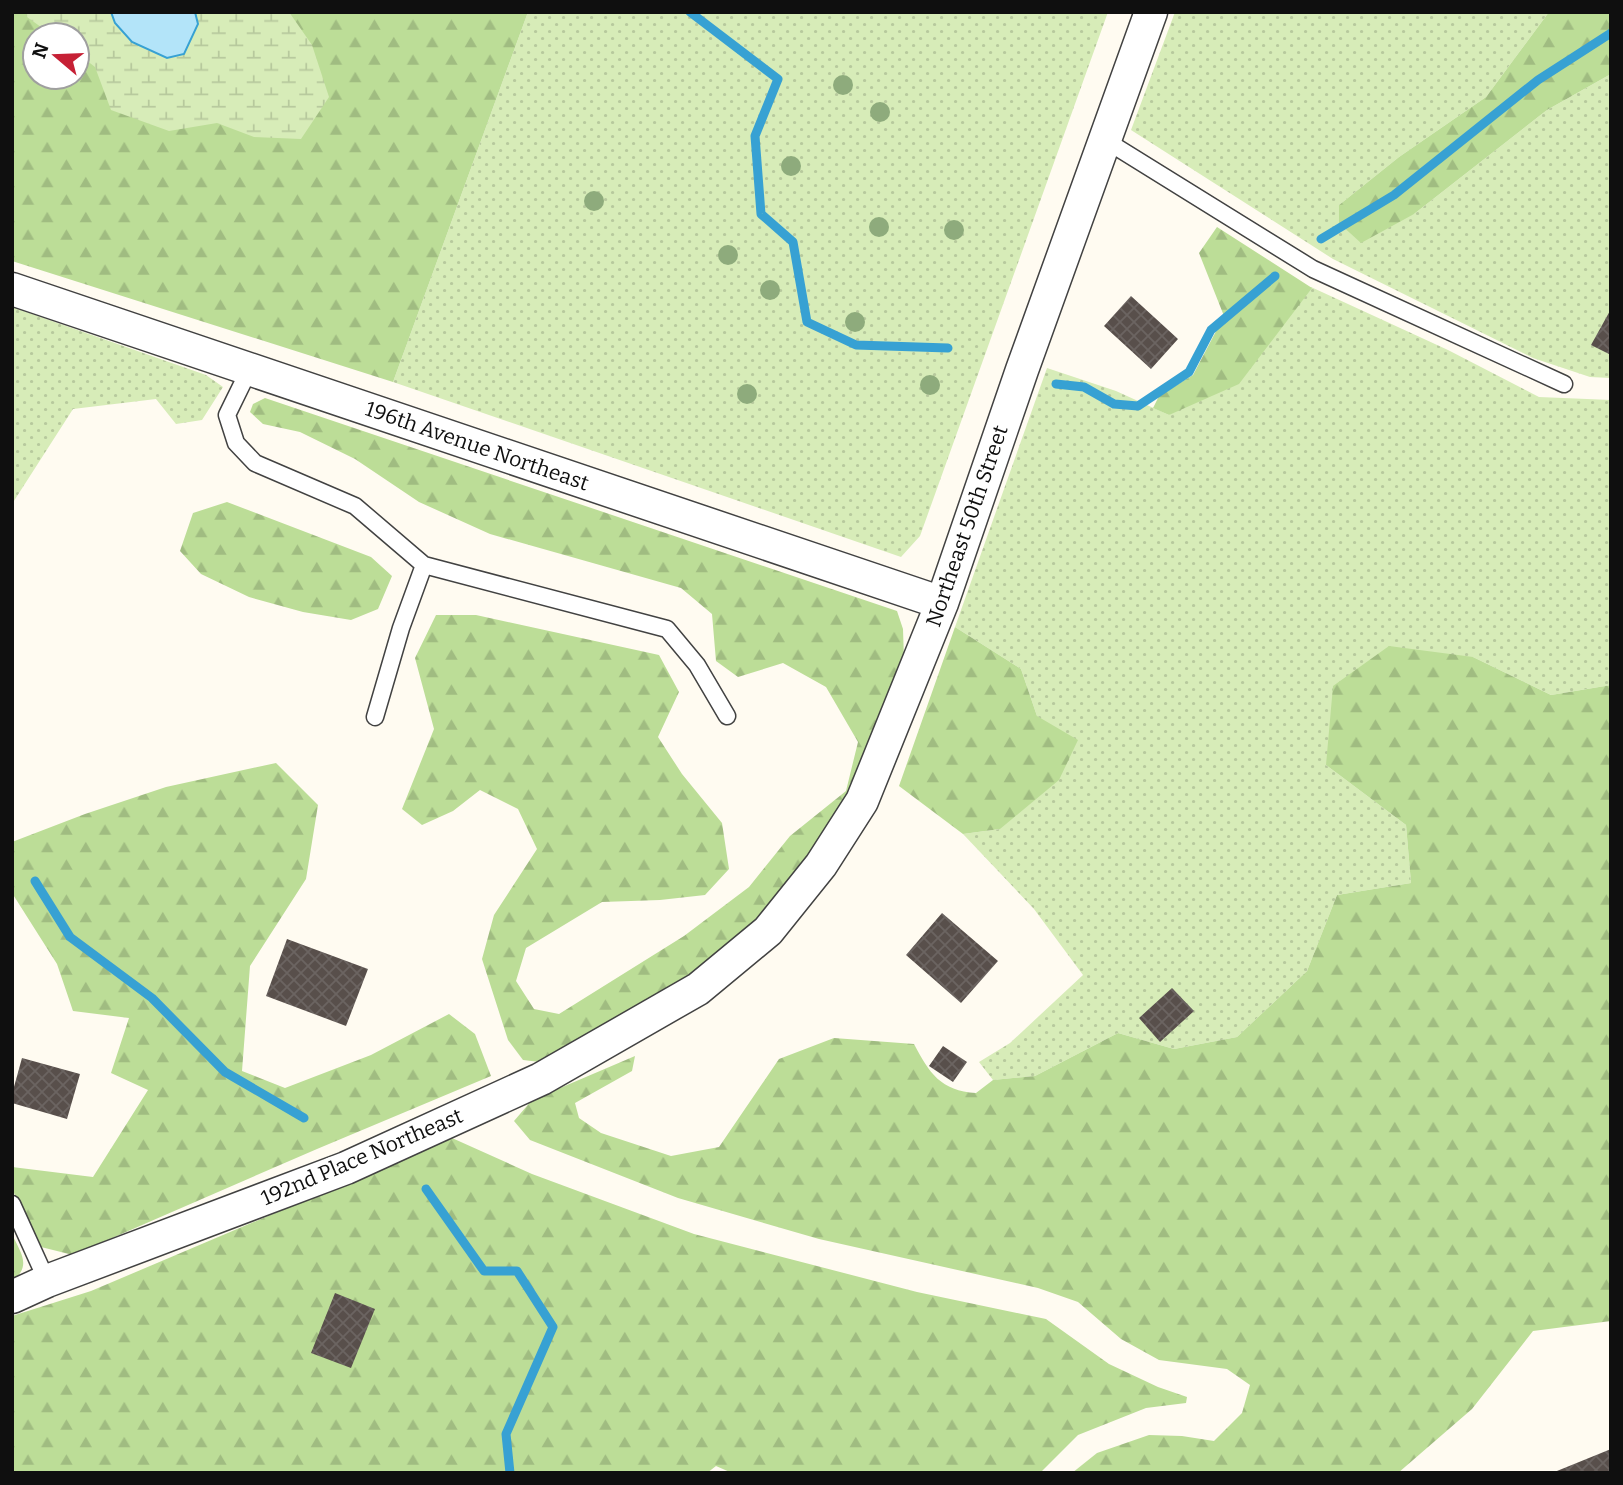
<svg xmlns="http://www.w3.org/2000/svg" width="1623" height="1485" viewBox="0 0 1623 1485" font-family="Bitter,serif">
<defs>
<pattern id="grass-dots" width="8" height="8" patternUnits="userSpaceOnUse" patternTransform="scale(1.75)"><rect width="8" height="8" fill="#d7ecb8"/><path d="M2 2h.1M6 6h.1" fill="none" stroke="#b7c99d" stroke-width="1.8" stroke-linecap="round"/></pattern>
<pattern id="forest-firs" width="22" height="20" patternUnits="userSpaceOnUse" patternTransform="scale(1.75)"><rect width="22" height="20" fill="#bcdd97"/><path d="M5 1l3.5 6h-7zM16 11l3.5 6h-7z" fill="#a0bc81"/></pattern>
<pattern id="wetland-marsh" width="20" height="14" patternUnits="userSpaceOnUse" patternTransform="scale(1.75)"><rect width="20" height="14" fill="#d7ecb8"/><path d="M1 5h8M5 5V1M11 12h8M15 12V8" fill="none" stroke="#b7c99d"/></pattern>
<pattern id="building-cross-hatch" width="8" height="8" patternUnits="userSpaceOnUse" patternTransform="scale(1.75)"><rect width="8" height="8" fill="#584f4b"/><path d="M0 0l8 8M0 8l8-8" fill="none" stroke="#6b6461"/></pattern>
</defs>
<rect width="100%" height="100%" fill="#fffbf1"/>
<path fill="url(#grass-dots)" d="M 528,12 L 1108,12 L 920,536 L 901,557 L 393,382 Z
M 1175,12 L 1549,12 L 1486,97 L 1399,157 L 1339,205 L 1339,223 L 1414,214 L 1547,110 L 1611,74 L 1611,378 L 1590,377 L 1533,358 L 1333,259 L 1131,130 Z
M 1311,287 L 1448,350 L 1539,397 L 1611,400 L 1611,685 L 1551,695 L 1473,657 L 1326,765 L 1406,825 L 1411,883 L 1337,895 L 1307,971 L 1237,1037 L 1174,1049 L 1118,1033 L 1035,1076 L 993,1080 L 979,1062 L 1010,1043 L 1083,975 L 1034,909 L 963,834 L 1000,829 L 1037,716 L 1021,669 L 955,627 L 1047,368 L 1116,391 L 1169,415 Z
M 12,307 L 206,375 L 223,387 L 202,420 L 176,424 L 156,399 L 73,409 L 12,504 Z"/>
<path fill="url(#forest-firs)" fill-rule="evenodd" d="M 12,12 L 528,12 L 393,382 L 12,261 ZM 35,35 L 77,35 L 77,77 L 35,77 Z
M 1549,12 L 1611,12 L 1611,74 L 1547,110 L 1414,214 L 1361,243 L 1339,223 L 1339,205 L 1399,157 L 1486,97 Z
M 1217,227 L 1312,288 L 1239,384 L 1169,415 L 1153,408 L 1159,396 L 1193,375 L 1224,316 L 1199,253 Z
M 265,398 L 897,611 L 903,629 L 904,660 L 848,803 L 804,872 L 736,944 L 673,995 L 548,1063 L 523,1060 L 508,1040 L 482,959 L 494,915 L 537,849 L 518,809 L 480,790 L 453,811 L 422,825 L 402,809 L 434,729 L 415,658 L 436,615 L 476,615 L 659,655 L 679,692 L 658,737 L 682,774 L 722,823 L 729,869 L 705,895 L 660,900 L 602,902 L 526,948 L 516,981 L 534,1009 L 559,1014 L 684,936 L 749,887 L 790,836 L 846,791 L 858,742 L 826,687 L 783,663 L 738,677 L 716,661 L 712,614 L 681,588 L 490,534 L 419,502 L 355,459 L 300,432 L 263,424 L 250,412 L 253,404 Z
M 227,502 L 371,557 L 392,576 L 378,609 L 351,620 L 303,612 L 249,597 L 201,574 L 180,551 L 193,513 Z
M 955,627 L 1021,669 L 1037,716 L 1078,740 L 1059,780 L 1000,829 L 963,834 L 899,786 Z
M 1389,646 L 1473,657 L 1551,695 L 1611,685 L 1611,1321 L 1533,1331 L 1472,1409 L 1398,1473 L 1072,1473 L 1097,1453 L 1149,1435 L 1182,1436 L 1214,1441 L 1242,1413 L 1250,1385 L 1227,1369 L 1159,1360 L 1121,1339 L 1078,1302 L 1038,1288 L 819,1239 L 678,1198 L 530,1140 L 514,1121 L 532,1100 L 635,1056 L 632,1071 L 575,1103 L 579,1118 L 601,1133 L 671,1156 L 719,1147 L 779,1059 L 834,1038 L 914,1044 C 929,1073 941,1091 976,1093 L 993,1080 L 1035,1076 L 1118,1033 L 1174,1049 L 1237,1037 L 1307,971 L 1337,895 L 1411,883 L 1406,825 L 1326,765 L 1333,686 Z
M 276,763 L 318,805 L 306,879 L 250,966 L 242,1071 L 285,1088 L 371,1055 L 449,1014 L 475,1034 L 491,1076 L 317,1149 L 73,1255 L 41,1247 L 12,1189 L 12,1167 L 93,1177 L 148,1090 L 111,1073 L 129,1018 L 73,1011 L 57,964 L 12,893 L 12,842 L 85,814 L 166,787 Z
M 452,1138 L 532,1174 L 694,1234 L 917,1292 L 1046,1319 L 1109,1364 L 1158,1387 L 1187,1397 L 1186,1403 L 1146,1408 L 1078,1435 L 1040,1473 L 732,1473 L 716,1466 L 707,1473 L 12,1473 L 12,1316 L 91,1291 Z
M 12,1234 C 21,1254 32,1265 12,1282 Z"/>
<path fill="url(#wetland-marsh)" d="M 26,12 L 289,12 L 312,45 L 329,97 L 301,139 L 254,137 L 217,123 L 169,131 L 111,110 L 95,67 L 77,53 L 77,35 L 52,35 L 27,17 Z"/>
<path fill="#b3e4f9" stroke="#37a1d3" stroke-width="2" d="M 111,12 L 195,12 L 198,24 L 184,54 L 167,58 L 132,42 L 115,23 Z"/>
<g fill="none" stroke-linecap="round" stroke-linejoin="round">
<path stroke="#37a1d3" stroke-width="9" d="M 690,12 L 778,79 L 755,136 L 761,214 L 793,242 L 807,322 L 856,345 L 948,348
M 1321,239 L 1394,195 L 1538,80 L 1611,33
M 1056,384 L 1084,387 L 1114,404 L 1138,406 L 1189,372 L 1211,330 L 1275,276
M 35,881 L 70,937 L 152,998 L 225,1072 L 304,1118
M 426,1189 L 484,1271 L 517,1271 L 553,1327 L 506,1434 L 510,1473"/>
</g>
<path fill="url(#building-cross-hatch)" d="M 1131,296 L 1178,339 L 1151,369 L 1104,326 Z
M 1611,309 L 1611,355 L 1591,345 Z
M 942,913 L 998,961 L 961,1003 L 906,955 Z
M 287,939 L 368,969 L 346,1026 L 266,996 Z
M 1172,988 L 1194,1011 L 1160,1042 L 1139,1018 Z
M 943,1046 L 967,1062 L 953,1082 L 929,1066 Z
M 22,1058 L 80,1074 L 67,1119 L 12,1103 L 12,1094 Z
M 335,1293 L 375,1309 L 351,1368 L 311,1353 Z
M 1611,1449 L 1611,1473 L 1552,1473 Z"/>
<g fill="none" stroke-linecap="round" stroke-linejoin="round">
<g stroke="#424242" stroke-width="19">
<path id="service" d="M 1105,140 L 1313,269 L 1564,384
M 249,370 L 227,415 L 236,443 L 255,463 L 355,506 L 424,565 L 667,629 L 697,665 L 727,716
M 375,717 L 401,628 L 424,565
M 12,1204 L 47,1281"/>
</g>
<g stroke="#424242" stroke-width="35">
<path id="minor" d="M 12,289 L 942,603
M 12,1297 L 47,1281 L 346,1168 L 541,1079 L 698,989 L 768,931 L 821,865 L 862,801 L 942,603 L 1022,370 L 1151,12"/>
</g>
<use href="#service" stroke="#fff" stroke-width="16"/>
<use href="#minor" stroke="#fff" stroke-width="32"/>
</g>
<g fill="#8eab7c">
<circle cx="843" cy="85" r="10"/>
<circle cx="880" cy="112" r="10"/>
<circle cx="791" cy="166" r="10"/>
<circle cx="594" cy="201" r="10"/>
<circle cx="879" cy="227" r="10"/>
<circle cx="954" cy="230" r="10"/>
<circle cx="728" cy="255" r="10"/>
<circle cx="770" cy="290" r="10"/>
<circle cx="855" cy="322" r="10"/>
<circle cx="930" cy="385" r="10"/>
<circle cx="747" cy="394" r="10"/>
</g>
<g text-anchor="middle" stroke-width="7" stroke-linejoin="round" paint-order="stroke">
<g font-size="21" fill="#0f0f0f" stroke="#fff">
<text transform="translate(477 446) rotate(19)" y="7">196th Avenue Northeast</text>
<text transform="translate(967 526) rotate(-71)" y="7">Northeast 50th Street</text>
<text transform="translate(362 1157) rotate(-23)" y="7">192nd Place Northeast</text>
</g>
</g>
<rect width="1623" height="1485" fill="none" stroke="#0f0f0f" stroke-width="28"/>
<g transform="translate(56 56) rotate(289)"><circle r="33" fill="#ffffff" stroke="#9f9f9f" stroke-width="2"/>
<path d="M0-5L12 26L0 18L-12 26Z" fill="#c62035"/>
<text y="-10" font-size="19" font-weight="bold" text-anchor="middle" fill="#0f0f0f">N</text>
</g>
</svg>
